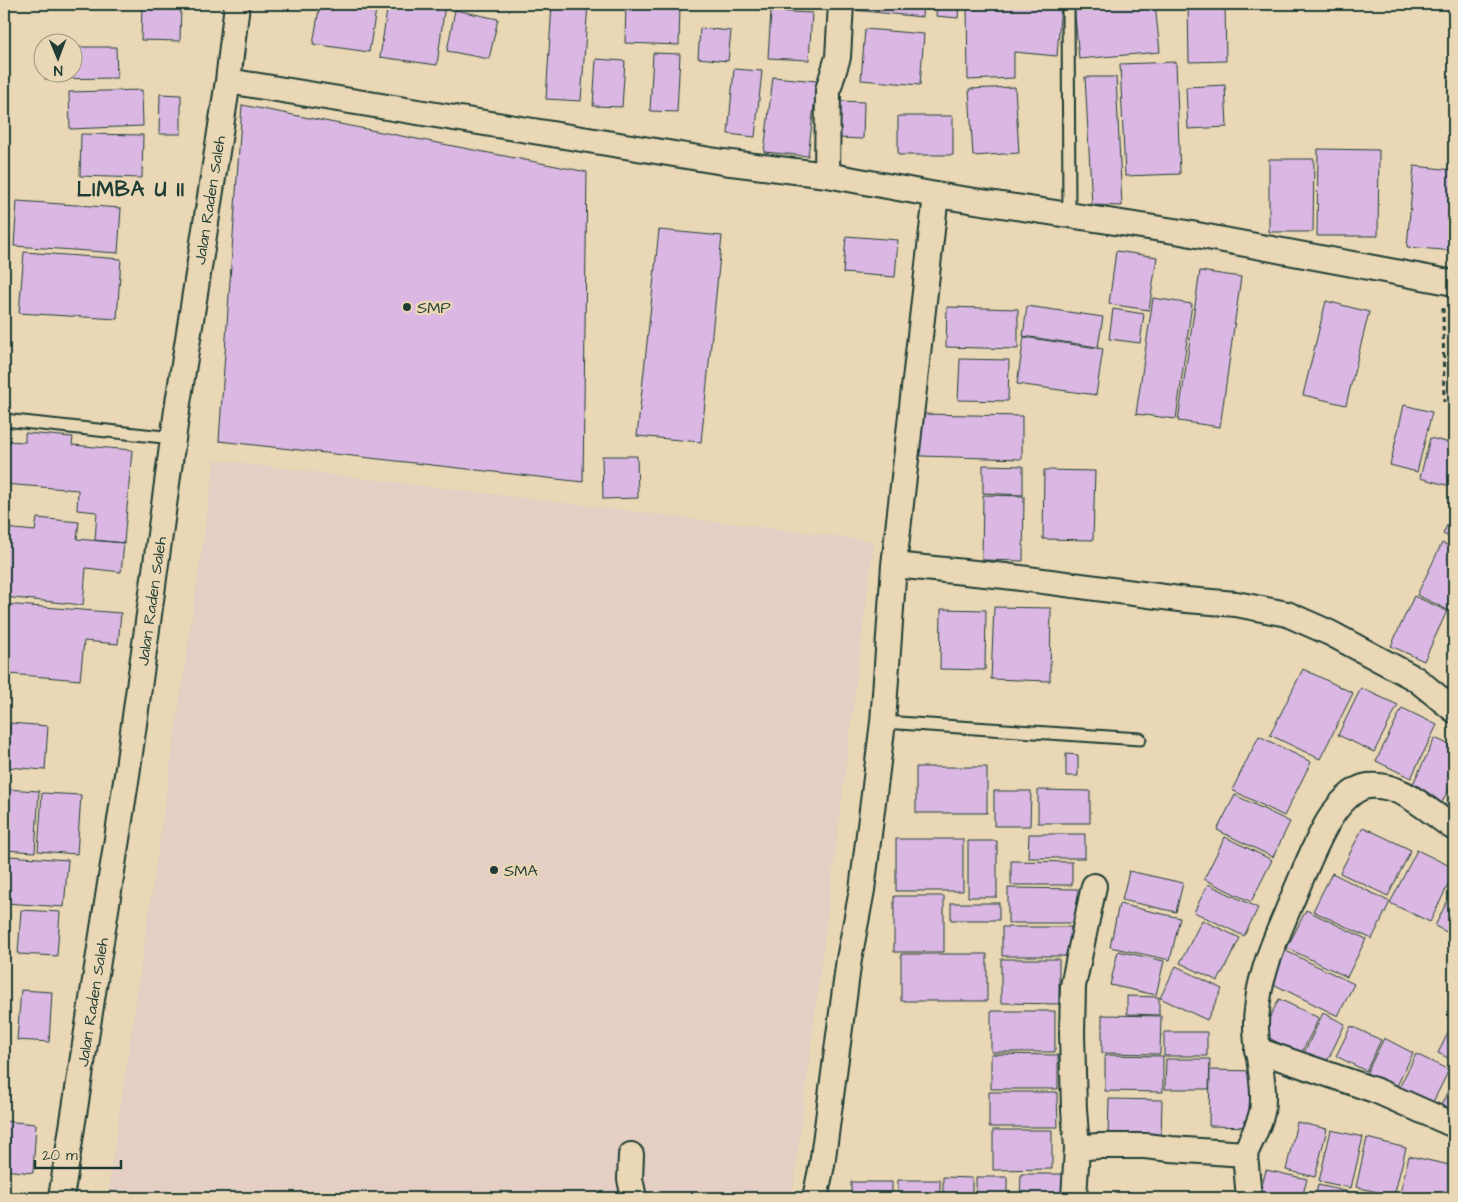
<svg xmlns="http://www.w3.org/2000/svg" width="1458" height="1202" viewBox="0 0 1458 1202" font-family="'Architects Daughter',sans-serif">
<rect width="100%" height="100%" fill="#ead7b5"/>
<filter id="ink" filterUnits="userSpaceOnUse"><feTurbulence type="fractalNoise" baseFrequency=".02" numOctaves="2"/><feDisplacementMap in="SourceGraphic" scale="10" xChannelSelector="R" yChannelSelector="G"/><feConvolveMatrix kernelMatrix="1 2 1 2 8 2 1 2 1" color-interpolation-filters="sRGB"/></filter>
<g filter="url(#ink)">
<path fill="#e5cec3" d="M 215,460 L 874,541 L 792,1198 L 107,1198 Z"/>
<path fill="#dab8e3" stroke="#1f3d34" d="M 320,4 L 377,4 L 369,52 L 313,44 Z
M 388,4 L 445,4 L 437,65 L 380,57 Z
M 552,4 L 588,4 L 581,101 L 546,99 Z
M 626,4 L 680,4 L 679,45 L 625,43 Z
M 845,4 L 923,4 L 922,17 L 844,9 Z
M 937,4 L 959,4 L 958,18 L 936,16 Z
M 967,4 L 1061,4 L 1057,56 L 1014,52 L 1014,78 L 968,80 Z
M 1074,4 L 1155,4 L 1160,52 L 1079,59 Z
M 1188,4 L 1225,4 L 1226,61 L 1189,62 Z
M 142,5 L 181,6 L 180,41 L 141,40 Z
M 455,10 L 498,19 L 489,59 L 447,51 Z
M 771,11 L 812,13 L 809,60 L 768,58 Z
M 700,28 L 731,31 L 728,61 L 698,58 Z
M 865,29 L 924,34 L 920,85 L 861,80 Z
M 72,47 L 116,47 L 117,78 L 45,79 L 45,72 L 72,72 Z
M 653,53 L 680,54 L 677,112 L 650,111 Z
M 596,59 L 625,61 L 622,107 L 593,106 Z
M 1176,62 L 1180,174 L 1125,176 L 1120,64 Z
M 734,69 L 762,71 L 755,137 L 728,134 Z
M 773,77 L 817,81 L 808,156 L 764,152 Z
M 1085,77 L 1116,77 L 1122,206 L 1092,205 Z
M 1225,85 L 1227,127 L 1188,129 L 1186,87 Z
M 1015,87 L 1019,153 L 973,156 L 969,89 Z
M 142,90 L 143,126 L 70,129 L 69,92 Z
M 160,94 L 181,95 L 181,134 L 159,134 Z
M 840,101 L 864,102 L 863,139 L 839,138 Z
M 242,105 L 587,172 L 583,482 L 219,441 Z
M 898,116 L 953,116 L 953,155 L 898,155 Z
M 81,134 L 143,135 L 142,178 L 80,176 Z
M 1318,149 L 1379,150 L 1378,236 L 1317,236 Z
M 1269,159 L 1314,159 L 1313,232 L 1269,232 Z
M 1414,166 L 1454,170 L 1454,251 L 1407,247 Z
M 17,201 L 121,208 L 118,253 L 14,246 Z
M 659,230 L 722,236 L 701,442 L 637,436 Z
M 846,236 L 898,240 L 895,277 L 843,273 Z
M 1116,251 L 1157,257 L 1149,310 L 1109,304 Z
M 24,252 L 121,259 L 117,319 L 19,313 Z
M 1200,271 L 1241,277 L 1220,427 L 1178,421 Z
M 1153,298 L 1192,304 L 1176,419 L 1136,414 Z
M 1326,301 L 1369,312 L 1346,405 L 1303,395 Z
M 1027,306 L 1103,317 L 1098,347 L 1023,336 Z
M 947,307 L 1018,309 L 1018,349 L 946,347 Z
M 1113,309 L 1144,314 L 1140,343 L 1109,339 Z
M 1024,337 L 1103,349 L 1096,395 L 1017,384 Z
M 960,359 L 1009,360 L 1008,401 L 958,400 Z
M 1404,405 L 1432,412 L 1417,472 L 1390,465 Z
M 921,414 L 1022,416 L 1022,459 L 920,456 Z
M 25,433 L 73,437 L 72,445 L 132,450 L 124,543 L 95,540 L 97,512 L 77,510 L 78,490 L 4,484 L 4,441 L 25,442 Z
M 1430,438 L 1454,444 L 1454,487 L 1420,478 Z
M 602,456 L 637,456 L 638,498 L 603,499 Z
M 983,465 L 1023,466 L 1023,495 L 983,493 Z
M 1044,470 L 1095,471 L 1093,540 L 1043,539 Z
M 983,495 L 1024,496 L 1023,561 L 982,560 Z
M 1454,509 L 1454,539 L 1443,534 Z
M 37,518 L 79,522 L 77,539 L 124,543 L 121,572 L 86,568 L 83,605 L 4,597 L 4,528 L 35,531 Z
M 1442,543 L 1454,548 L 1454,613 L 1417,595 Z
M 1414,596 L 1447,611 L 1424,661 L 1391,646 Z
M 4,604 L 121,613 L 118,644 L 84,641 L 80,680 L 9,674 L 4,671 Z
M 994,607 L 1051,608 L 1050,681 L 991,679 Z
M 941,609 L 986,610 L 985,670 L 940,669 Z
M 1303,669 L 1353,693 L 1320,759 L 1270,735 Z
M 4,686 L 8,686 L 6,716 L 4,716 Z
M 1361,688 L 1398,705 L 1374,752 L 1338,735 Z
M 1402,708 L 1437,725 L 1411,778 L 1376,761 Z
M 10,723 L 48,726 L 45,770 L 7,767 Z
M 1259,736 L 1311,762 L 1284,816 L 1232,790 Z
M 1435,738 L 1454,747 L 1454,778 L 1439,809 L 1408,794 Z
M 1066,754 L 1078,755 L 1078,776 L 1066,776 Z
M 916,767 L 987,767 L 987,813 L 916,813 Z
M 1454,787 L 1454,823 L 1440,816 Z
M 4,789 L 39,791 L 35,852 L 4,850 Z
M 1038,790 L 1090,791 L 1090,823 L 1038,823 Z
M 994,791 L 1031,791 L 1030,826 L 994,826 Z
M 42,793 L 81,795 L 77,854 L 38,851 Z
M 1235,795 L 1290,822 L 1273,857 L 1217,830 Z
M 1363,827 L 1411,850 L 1388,896 L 1340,873 Z
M 1029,834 L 1085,834 L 1085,858 L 1028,858 Z
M 1225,837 L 1272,860 L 1251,902 L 1204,879 Z
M 896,839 L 963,839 L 963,891 L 896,891 Z
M 968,841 L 997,841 L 997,897 L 968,897 Z
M 1417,850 L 1454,868 L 1454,873 L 1430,922 L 1390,903 Z
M 8,856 L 68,860 L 64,907 L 5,903 Z
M 1011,861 L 1072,862 L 1072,885 L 1011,885 Z
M 1129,871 L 1183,883 L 1176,912 L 1122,900 Z
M 1332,873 L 1390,902 L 1372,939 L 1313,911 Z
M 1208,884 L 1258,908 L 1244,936 L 1194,912 Z
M 1454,887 L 1454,936 L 1435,926 Z
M 1008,888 L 1078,889 L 1078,923 L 1008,923 Z
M 894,896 L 944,896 L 944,952 L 894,952 Z
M 951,903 L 999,903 L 999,920 L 951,920 Z
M 1119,904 L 1180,918 L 1170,960 L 1110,947 Z
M 21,910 L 60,912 L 57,956 L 18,954 Z
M 1306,910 L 1366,939 L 1347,977 L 1287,948 Z
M 1202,920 L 1240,938 L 1218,981 L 1180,963 Z
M 1002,927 L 1071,927 L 1071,956 L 1002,956 Z
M 1282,949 L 1354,984 L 1338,1016 L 1267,981 Z
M 1118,951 L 1164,961 L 1156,995 L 1110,985 Z
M 901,954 L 987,954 L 987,1001 L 901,1001 Z
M 1001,959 L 1059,959 L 1059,1004 L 1001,1003 Z
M 1176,966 L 1222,989 L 1207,1020 L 1160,998 Z
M 21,990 L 52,992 L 49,1042 L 17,1040 Z
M 1127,996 L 1159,997 L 1159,1015 L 1127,1014 Z
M 1279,999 L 1319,1018 L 1301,1054 L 1261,1034 Z
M 991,1011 L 1055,1011 L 1055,1052 L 991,1052 Z
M 1323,1013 L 1345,1024 L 1325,1066 L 1303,1055 Z
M 1102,1015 L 1161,1016 L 1160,1054 L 1102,1053 Z
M 1454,1021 L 1454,1061 L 1438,1053 Z
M 1351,1026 L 1381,1040 L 1366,1071 L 1336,1056 Z
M 1164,1032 L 1207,1032 L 1207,1056 L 1164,1056 Z
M 1384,1038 L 1413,1053 L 1395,1090 L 1365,1076 Z
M 991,1054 L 1058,1055 L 1058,1089 L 991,1089 Z
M 1416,1054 L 1449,1070 L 1430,1108 L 1397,1092 Z
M 1105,1055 L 1163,1056 L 1163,1092 L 1105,1091 Z
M 1166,1059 L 1210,1059 L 1209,1089 L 1165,1089 Z
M 1210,1070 L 1255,1071 L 1255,1127 L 1209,1126 Z
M 1454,1078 L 1454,1122 L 1437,1114 Z
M 989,1092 L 1057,1092 L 1058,1127 L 989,1127 Z
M 1109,1099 L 1162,1100 L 1161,1138 L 1108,1137 Z
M 4,1121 L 36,1124 L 33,1173 L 4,1170 Z
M 1297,1122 L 1327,1129 L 1315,1177 L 1286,1170 Z
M 993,1130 L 1052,1130 L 1052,1169 L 993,1170 Z
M 1331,1130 L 1363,1137 L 1351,1188 L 1319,1181 Z
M 1367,1138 L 1406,1148 L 1394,1196 L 1356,1187 Z
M 1409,1156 L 1454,1166 L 1447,1198 L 1399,1198 Z
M 1266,1170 L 1307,1179 L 1302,1198 L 1259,1198 Z
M 1021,1174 L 1066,1174 L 1066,1198 L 1020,1198 Z
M 943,1177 L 972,1178 L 972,1198 L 943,1198 Z
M 976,1177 L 1007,1177 L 1007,1198 L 976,1198 Z
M 1454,1179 L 1454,1198 L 1450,1198 Z
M 898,1180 L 940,1180 L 940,1198 L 898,1198 Z
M 851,1182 L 892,1182 L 892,1198 L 851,1198 Z
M 1318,1185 L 1358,1194 L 1357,1198 L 1315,1198 Z"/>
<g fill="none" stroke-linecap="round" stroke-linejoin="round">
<g stroke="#1f3d34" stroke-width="15">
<path id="lane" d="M 1068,4 L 1069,215
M 4,420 L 173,438
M 883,722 L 1140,739"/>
</g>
<g stroke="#1f3d34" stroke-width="28">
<path id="street" d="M 228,81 L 723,162 L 827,175 L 936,195 L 1181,232 L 1454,283
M 827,175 L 828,90 L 838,57 L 841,4
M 894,565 L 1005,576 L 1187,600 L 1236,604 L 1287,614 L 1330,633 L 1416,679 L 1454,710
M 1257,1050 L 1377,1091 L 1454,1125
M 1077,1148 L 1074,1109 L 1072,1034 L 1073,986 L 1094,886
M 1245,1154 C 1251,1140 1259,1126 1262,1112 C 1267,1078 1252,1045 1257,1010 C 1258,998 1260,985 1264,973 C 1270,949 1282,925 1291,902 C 1303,875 1314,845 1329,820 C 1337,807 1352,788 1368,786 C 1401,782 1429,812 1454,828
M 631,1155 L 630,1179 L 634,1198
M 61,1198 L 127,775 L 178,403 L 228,81 L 237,4
M 815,1198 L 822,1165 L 849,959 L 862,890 L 883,722 L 894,565 L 936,195
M 1074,1198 L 1077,1148 L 1098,1146 L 1145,1146 L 1171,1149 L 1245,1154 L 1249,1198"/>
</g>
<path stroke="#1f3d34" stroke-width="3" stroke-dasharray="5 4" stroke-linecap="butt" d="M 1443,308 L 1444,402"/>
<use href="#lane" stroke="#ead7b5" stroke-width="11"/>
<use href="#street" stroke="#ead7b5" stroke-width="24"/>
</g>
</g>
<g fill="#1f3d34" stroke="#ead7b5" stroke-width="2">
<circle cx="407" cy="307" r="5"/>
<circle cx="494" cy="870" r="5"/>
</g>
<g text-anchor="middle" stroke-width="5" stroke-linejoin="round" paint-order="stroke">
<g font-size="16" fill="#1f3d34" stroke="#ead7b5">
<text transform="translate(209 200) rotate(-81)" y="6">Jalan Raden Saleh</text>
<text transform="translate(151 601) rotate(-82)" y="6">Jalan Raden Saleh</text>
<text transform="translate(92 1002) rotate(-81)" y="6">Jalan Raden Saleh</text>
</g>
<g font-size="16" fill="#1f3d34" stroke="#ead7b5" text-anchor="start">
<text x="417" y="313">SMP</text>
<text x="504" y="876">SMA</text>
</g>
<g font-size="21" font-weight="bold" letter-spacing="1" fill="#1f3d34" stroke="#ead7b5">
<text x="131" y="196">LIMBA U II</text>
</g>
</g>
<rect width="1458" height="1202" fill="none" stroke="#ead7b5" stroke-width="20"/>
<rect x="10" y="10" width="1438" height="1182" fill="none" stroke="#1f3d34" stroke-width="2" filter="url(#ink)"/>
<g transform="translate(58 58) rotate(179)"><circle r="24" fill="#ead7b5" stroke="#999981"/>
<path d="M0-4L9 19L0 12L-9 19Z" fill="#1f3d34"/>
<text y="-8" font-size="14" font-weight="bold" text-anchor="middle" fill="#1f3d34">N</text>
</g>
<path d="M35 1160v8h86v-8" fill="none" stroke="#1f3d34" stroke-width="2.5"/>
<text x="42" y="1160" font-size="15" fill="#1f3d34" stroke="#ead7b5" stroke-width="4" paint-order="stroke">20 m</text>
</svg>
